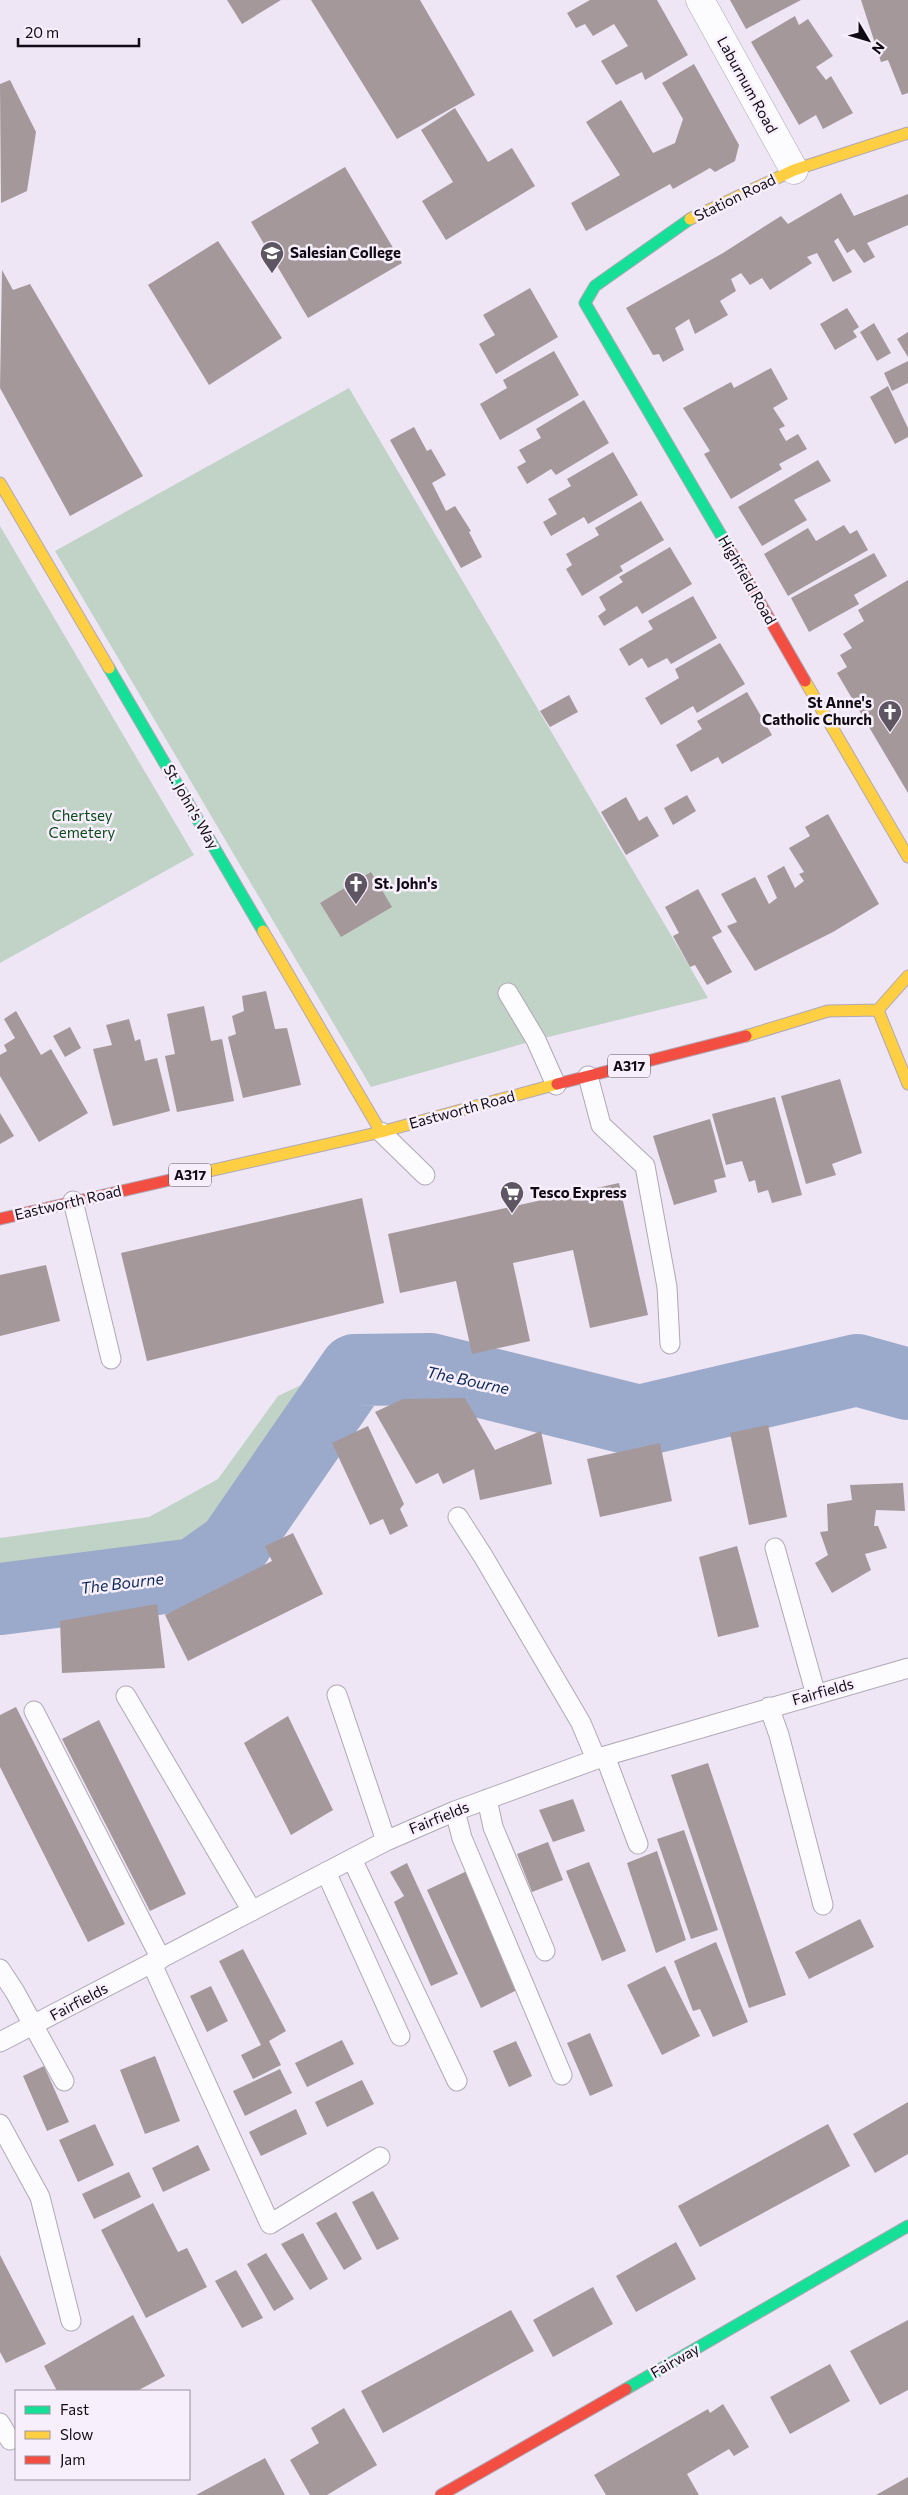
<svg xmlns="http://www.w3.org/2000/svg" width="908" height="2495" viewBox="0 0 908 2495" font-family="Commissioner,sans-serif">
<rect width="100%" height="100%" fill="#eee5f5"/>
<path fill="#c1d3c7" d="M 349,388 L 708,998 L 536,1040 L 371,1087 L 55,551 Z
M 0,526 L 194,855 L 0,963 Z
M 388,1344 L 358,1412 L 205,1595 L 1,1631 L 0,1633 L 0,1538 L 149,1517 L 218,1479 L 278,1396 Z"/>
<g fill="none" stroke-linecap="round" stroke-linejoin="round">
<path stroke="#9baaca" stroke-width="72" d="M 0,1599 L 195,1574 L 233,1547 L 355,1370 L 430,1369 L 639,1421 L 857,1370 L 908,1384"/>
</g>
<path fill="#a4989b" d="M 227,0 L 281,0 L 242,24 Z
M 311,0 L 420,0 L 475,95 L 397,139 Z
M 590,0 L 657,0 L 688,55 L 645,80 L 642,72 L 616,85 L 601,61 L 628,46 L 614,24 L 593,36 L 585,24 L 576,28 L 567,13 Z
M 730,0 L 801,0 L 746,29 Z
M 861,0 L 908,0 L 908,93 L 902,95 L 888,60 L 881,62 Z
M 795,16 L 799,25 L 808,19 L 833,56 L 816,67 L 826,80 L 831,76 L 853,113 L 823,129 L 816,115 L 799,125 L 751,42 Z
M 694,64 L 739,145 L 735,161 L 715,172 L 710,168 L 673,189 L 670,184 L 586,231 L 571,203 L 620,175 L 586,122 L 621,100 L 653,153 L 675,143 L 683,119 L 662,83 Z
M 10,80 L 36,132 L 27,191 L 1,203 L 0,84 Z
M 455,108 L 488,162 L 512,148 L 535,186 L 446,240 L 422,201 L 453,182 L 421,130 Z
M 345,167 L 402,263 L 308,318 L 251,222 Z
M 841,193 L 854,216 L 908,194 L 908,225 L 867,243 L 875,257 L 864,263 L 854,249 L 847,253 L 838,238 L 834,241 L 852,272 L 833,282 L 817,253 L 807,257 L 812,263 L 770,290 L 762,278 L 750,285 L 741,273 L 731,279 L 736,291 L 720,301 L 728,315 L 695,334 L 689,319 L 675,328 L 684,350 L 663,362 L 659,354 L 653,355 L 626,308 L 723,253 L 781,216 L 788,224 Z
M 218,241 L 282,338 L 209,385 L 148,285 Z
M 2,270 L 13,290 L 30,284 L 143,476 L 70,516 L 0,388 Z
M 530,288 L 558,337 L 496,374 L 479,344 L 495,335 L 483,315 Z
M 847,308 L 859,327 L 853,331 L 857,337 L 835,350 L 820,324 Z
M 874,323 L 891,353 L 877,361 L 860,332 Z
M 908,332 L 908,357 L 897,339 Z
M 554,351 L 579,395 L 500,440 L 480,404 L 507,388 L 503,380 Z
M 908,361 L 908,383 L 892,391 L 884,373 Z
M 771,368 L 788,399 L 773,408 L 785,426 L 779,429 L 786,441 L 798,434 L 807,449 L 779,464 L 782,469 L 731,499 L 704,454 L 710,451 L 683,408 L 731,382 L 734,388 Z
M 888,386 L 908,428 L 908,437 L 895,444 L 870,397 Z
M 584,400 L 609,443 L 556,475 L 551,469 L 527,484 L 517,467 L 526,462 L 519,450 L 541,438 L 536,429 Z
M 414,427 L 427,451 L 431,449 L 446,475 L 432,483 L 446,511 L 455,506 L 471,531 L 469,532 L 482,557 L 461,568 L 390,440 Z
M 613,452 L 638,495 L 588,524 L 584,517 L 551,536 L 543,522 L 557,514 L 548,499 L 571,486 L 567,479 Z
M 818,460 L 831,481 L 794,500 L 807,520 L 762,546 L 738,507 Z
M 641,501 L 664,540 L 620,566 L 623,571 L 582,596 L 566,569 L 572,565 L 566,554 L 599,535 L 595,528 Z
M 844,525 L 850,534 L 857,530 L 868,550 L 788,596 L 764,554 L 808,528 L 816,541 Z
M 670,547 L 692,584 L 642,614 L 637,606 L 604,626 L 598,616 L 606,610 L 599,597 L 623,582 L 619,577 Z
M 874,553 L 887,576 L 854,595 L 859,604 L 809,632 L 791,598 Z
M 908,580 L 908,793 L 837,673 L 847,667 L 840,655 L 852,648 L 843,634 L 864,621 L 858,610 Z
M 693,596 L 717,638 L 671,664 L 667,658 L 648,668 L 642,658 L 629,666 L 619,649 L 653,629 L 648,621 Z
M 720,643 L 745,684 L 697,713 L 693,706 L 661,725 L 645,698 L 679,678 L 675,669 Z
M 747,692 L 772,735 L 722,764 L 718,757 L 691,772 L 676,745 L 702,729 L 697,721 Z
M 569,695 L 578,712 L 550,727 L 540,711 Z
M 687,795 L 696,811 L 673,825 L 664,808 Z
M 626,797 L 639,821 L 647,816 L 659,836 L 626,855 L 601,812 Z
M 828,814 L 879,904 L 833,932 L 755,971 L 727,926 L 737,922 L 721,894 L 755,877 L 769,904 L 777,898 L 767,876 L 784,866 L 795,888 L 804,881 L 799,874 L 804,872 L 789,848 L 810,836 L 805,827 Z
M 371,872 L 392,907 L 341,937 L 320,903 Z
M 698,889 L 722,932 L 712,937 L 732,972 L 707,985 L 695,965 L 690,967 L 673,936 L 679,933 L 665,907 Z
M 266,991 L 275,1029 L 287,1028 L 301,1085 L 243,1098 L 228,1037 L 236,1034 L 232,1016 L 244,1011 L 242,996 Z
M 204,1006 L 211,1041 L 222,1039 L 234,1101 L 177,1112 L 165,1056 L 175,1054 L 167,1014 Z
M 16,1011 L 41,1055 L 51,1049 L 88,1113 L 39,1142 L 0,1076 L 0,1055 L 7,1051 L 4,1045 L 15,1038 L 4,1019 Z
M 129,1019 L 135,1041 L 140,1039 L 145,1061 L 157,1058 L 170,1111 L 113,1126 L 93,1049 L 112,1045 L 106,1025 Z
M 70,1027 L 81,1048 L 65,1057 L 53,1036 Z
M 840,1079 L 862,1153 L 832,1164 L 836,1175 L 806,1184 L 781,1096 Z
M 775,1097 L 802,1195 L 772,1203 L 768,1190 L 758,1193 L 755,1180 L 749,1182 L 742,1161 L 726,1165 L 712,1114 Z
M 0,1113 L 14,1136 L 0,1144 Z
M 710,1119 L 726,1177 L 714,1180 L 717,1192 L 674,1205 L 653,1136 Z
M 619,1183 L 648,1315 L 590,1328 L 573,1250 L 513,1263 L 530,1341 L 472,1354 L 456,1281 L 400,1293 L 388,1234 Z
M 362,1198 L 384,1303 L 147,1361 L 121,1253 Z
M 46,1265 L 60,1321 L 0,1336 L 0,1275 Z
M 465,1398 L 495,1450 L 541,1431 L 552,1484 L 480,1500 L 474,1469 L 443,1484 L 438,1473 L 416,1484 L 375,1412 L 403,1399 Z
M 768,1425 L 787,1517 L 749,1525 L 730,1433 Z
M 368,1426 L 404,1504 L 400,1509 L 408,1526 L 390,1535 L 383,1519 L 370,1525 L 332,1443 Z
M 660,1443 L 672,1501 L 600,1517 L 587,1459 Z
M 903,1483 L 905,1511 L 876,1510 L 874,1526 L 878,1526 L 887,1548 L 865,1554 L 871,1570 L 832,1593 L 815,1563 L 828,1555 L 820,1532 L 828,1531 L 827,1504 L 852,1500 L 850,1485 Z
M 293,1533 L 323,1594 L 188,1661 L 165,1615 L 272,1561 L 265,1546 Z
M 737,1546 L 759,1627 L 718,1637 L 699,1557 Z
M 157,1604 L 165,1668 L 62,1673 L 60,1621 Z
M 16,1707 L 125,1924 L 88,1942 L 0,1767 L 0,1715 Z
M 288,1716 L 333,1810 L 291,1835 L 244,1743 Z
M 99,1720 L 186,1894 L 150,1911 L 62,1739 Z
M 708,1763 L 786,1995 L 749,2008 L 671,1775 Z
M 573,1799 L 585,1831 L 553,1842 L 539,1810 Z
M 684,1830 L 718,1930 L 691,1939 L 657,1839 Z
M 548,1842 L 563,1880 L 532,1892 L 517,1854 Z
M 657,1851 L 686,1940 L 656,1953 L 627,1863 Z
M 589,1862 L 626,1951 L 602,1961 L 566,1871 Z
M 407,1863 L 458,1974 L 431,1986 L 394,1902 L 404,1896 L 390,1872 Z
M 467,1871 L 519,1989 L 481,2008 L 427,1890 Z
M 860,1919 L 874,1947 L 809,1979 L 795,1952 Z
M 716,1942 L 748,2022 L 713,2037 L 700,2009 L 693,2011 L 674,1961 Z
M 243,1949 L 286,2031 L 269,2041 L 281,2065 L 253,2079 L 241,2055 L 261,2045 L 219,1961 Z
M 665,1966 L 700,2036 L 662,2055 L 627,1985 Z
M 211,1986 L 228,2021 L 207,2032 L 190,1996 Z
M 590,2033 L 613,2086 L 590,2096 L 567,2043 Z
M 342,2040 L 354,2064 L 307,2087 L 295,2063 Z
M 516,2041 L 532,2076 L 509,2087 L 493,2051 Z
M 155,2056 L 180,2121 L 145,2134 L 120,2070 Z
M 44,2066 L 69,2122 L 47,2131 L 23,2076 Z
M 280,2069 L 292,2093 L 245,2116 L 233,2091 Z
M 362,2080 L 374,2104 L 327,2127 L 315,2102 Z
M 908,2102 L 908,2154 L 875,2173 L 853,2134 Z
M 296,2109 L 307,2134 L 261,2156 L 249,2132 Z
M 95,2124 L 114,2165 L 78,2182 L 59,2140 Z
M 828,2124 L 850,2166 L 700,2247 L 678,2206 Z
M 198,2145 L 210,2170 L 163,2192 L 152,2168 Z
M 129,2172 L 141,2197 L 94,2219 L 82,2194 Z
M 373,2191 L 399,2239 L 377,2250 L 352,2202 Z
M 153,2203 L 178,2252 L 187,2248 L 207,2287 L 146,2318 L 101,2230 Z
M 336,2212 L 362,2259 L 344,2270 L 316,2223 Z
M 303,2233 L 328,2279 L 310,2290 L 281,2244 Z
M 676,2242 L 696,2279 L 636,2312 L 616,2276 Z
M 266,2253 L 294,2299 L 274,2311 L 247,2264 Z
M 0,2255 L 46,2344 L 6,2363 L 0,2352 Z
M 236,2270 L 263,2318 L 242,2328 L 215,2281 Z
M 593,2287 L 613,2324 L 553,2357 L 533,2320 Z
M 511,2310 L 534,2351 L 383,2433 L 361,2391 Z
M 133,2315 L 165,2376 L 137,2391 L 57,2391 L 44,2366 Z
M 908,2320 L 908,2390 L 880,2405 L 850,2351 Z
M 830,2364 L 850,2401 L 790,2434 L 770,2397 Z
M 723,2404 L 749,2447 L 734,2456 L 729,2449 L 687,2474 L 699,2495 L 606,2495 L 594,2475 L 708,2409 L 710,2413 Z
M 344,2408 L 377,2465 L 327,2495 L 310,2495 L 290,2460 L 319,2443 L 311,2428 Z
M 265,2458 L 285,2495 L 196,2495 Z
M 908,2477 L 908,2495 L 876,2495 Z"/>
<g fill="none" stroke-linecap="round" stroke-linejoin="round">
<g stroke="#afa8b5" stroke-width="21">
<path id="lane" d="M 508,993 L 536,1040 L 556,1085
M 588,1076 L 601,1125 L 645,1166 L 667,1287 L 670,1344
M 381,1132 L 425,1175
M 73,1201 L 111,1359
M 458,1517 L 483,1556 L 581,1723 L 596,1759
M 775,1548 L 816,1695
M 337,1695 L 386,1841
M 126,1696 L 252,1911
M 769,1707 L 779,1735 L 823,1905
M 34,1711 L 161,1959
M 605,1756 L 638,1844
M 487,1799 L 493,1827 L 545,1951
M 455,1811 L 462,1838 L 562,2075
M 352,1859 L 457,2081
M 326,1872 L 400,2036
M 152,1964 L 270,2224 L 380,2157
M 0,1969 L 15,1992 L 64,2081
M 0,2042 L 386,1841 L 455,1811 L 605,1756 L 908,1668
M 0,2124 L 40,2197 L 71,2321
M 0,2423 L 10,2440"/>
</g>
<g stroke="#afa8b5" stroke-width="29">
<path id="street" d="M 700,0 L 794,170"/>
</g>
<g stroke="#afa8b5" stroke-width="13">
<path id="fast" d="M 690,219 L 595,286 L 585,303 L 728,547
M 109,668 L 263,931
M 626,2389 L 908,2226"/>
</g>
<g stroke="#afa8b5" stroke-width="13">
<path id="slow" d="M 690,219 L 794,170 L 908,133
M 0,483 L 109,668
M 805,681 L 908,857
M 263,931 L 381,1132
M 878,1010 L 908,1084
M 746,1036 L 828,1011 L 878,1010 L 908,976
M 174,1179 L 381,1132 L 557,1084"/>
</g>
<g stroke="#afa8b5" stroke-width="13">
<path id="jam" d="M 728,547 L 805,681
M 557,1084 L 746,1036
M 0,1219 L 174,1179
M 441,2495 L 626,2389"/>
</g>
<use href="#lane" stroke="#fcfbfe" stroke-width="19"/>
<use href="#street" stroke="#fcfbfe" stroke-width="28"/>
<use href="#fast" stroke="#16e098" stroke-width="11"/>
<use href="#slow" stroke="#ffcf43" stroke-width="11"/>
<use href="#jam" stroke="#f24e42" stroke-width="11"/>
</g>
<defs>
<g id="school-pin" transform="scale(1.25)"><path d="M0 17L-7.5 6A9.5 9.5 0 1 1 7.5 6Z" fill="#5e5763" stroke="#f7f0fc"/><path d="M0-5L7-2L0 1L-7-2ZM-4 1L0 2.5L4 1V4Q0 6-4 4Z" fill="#fff"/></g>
<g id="church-pin" transform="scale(1.25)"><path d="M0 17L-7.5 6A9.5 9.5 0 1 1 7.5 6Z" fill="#5e5763" stroke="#f7f0fc"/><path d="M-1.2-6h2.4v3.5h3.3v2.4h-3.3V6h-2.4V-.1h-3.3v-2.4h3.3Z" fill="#fff"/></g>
<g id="supermarket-pin" transform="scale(1.25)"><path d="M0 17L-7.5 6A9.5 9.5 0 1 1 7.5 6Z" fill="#5e5763" stroke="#f7f0fc"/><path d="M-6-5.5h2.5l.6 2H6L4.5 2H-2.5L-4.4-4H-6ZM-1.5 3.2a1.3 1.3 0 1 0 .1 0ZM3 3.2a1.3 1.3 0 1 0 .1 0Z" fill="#fff"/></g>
</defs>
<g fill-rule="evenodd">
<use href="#school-pin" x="272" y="253"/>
<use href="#church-pin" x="890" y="712"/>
<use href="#church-pin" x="356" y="884"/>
<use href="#supermarket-pin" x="512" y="1193"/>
</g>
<g text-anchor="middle" stroke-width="5" stroke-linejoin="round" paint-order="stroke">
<g fill="#f7f0fc" stroke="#55505a" stroke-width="1">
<rect x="608" y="1054.5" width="42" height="23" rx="4"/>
<rect x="169" y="1163.5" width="42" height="23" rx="4"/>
</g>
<g font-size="14" font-weight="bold" fill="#100b14">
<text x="629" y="1071">A317</text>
<text x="190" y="1180">A317</text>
</g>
<g font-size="15" fill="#100b14" stroke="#f7f0fc">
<text transform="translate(747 85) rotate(61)" y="5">Laburnum Road</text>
<text transform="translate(735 198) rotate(-26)" y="5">Station Road</text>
<text transform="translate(747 580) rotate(60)" y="5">Highfield Road</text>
<text transform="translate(191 807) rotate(60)" y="5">St. John's Way</text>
<text transform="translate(462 1110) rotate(-15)" y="5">Eastworth Road</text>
<text transform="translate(68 1203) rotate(-13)" y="5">Eastworth Road</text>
<text transform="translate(823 1692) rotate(-16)" y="5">Fairfields</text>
<text transform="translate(439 1818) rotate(-22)" y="5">Fairfields</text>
<text transform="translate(79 2002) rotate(-28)" y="5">Fairfields</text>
<text transform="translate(675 2361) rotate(-30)" y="5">Fairway</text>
</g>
<g font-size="15" font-weight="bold" fill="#100b14" stroke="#f7f0fc" text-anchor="start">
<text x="290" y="258">Salesian College</text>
<text x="872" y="708" text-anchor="end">St Anne's<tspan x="872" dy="17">Catholic Church</tspan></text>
<text x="374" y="889">St. John's</text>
<text x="530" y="1198">Tesco Express</text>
</g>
<g font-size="15" fill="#0c4b1d" stroke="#f7f0fc">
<text x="82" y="821">Chertsey<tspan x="82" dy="17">Cemetery</tspan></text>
</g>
<g font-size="16" font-style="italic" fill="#0d295b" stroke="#f7f0fc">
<text transform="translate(468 1380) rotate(12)" y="6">The Bourne</text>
<text transform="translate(122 1583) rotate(-7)" y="6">The Bourne</text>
</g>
</g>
<rect x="15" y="2390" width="175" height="90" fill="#f7f0fc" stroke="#9b949f"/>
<rect x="25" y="2406" width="25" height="8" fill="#16e098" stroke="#9b949f"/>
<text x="60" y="2415" font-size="15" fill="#100b14">Fast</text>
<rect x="25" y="2431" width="25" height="8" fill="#ffcf43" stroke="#9b949f"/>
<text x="60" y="2440" font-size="15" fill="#100b14">Slow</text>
<rect x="25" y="2456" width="25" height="8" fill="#f24e42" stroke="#9b949f"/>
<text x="60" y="2465" font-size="15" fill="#100b14">Jam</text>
<g transform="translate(868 40) rotate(128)" stroke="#f7f0fc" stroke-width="4" paint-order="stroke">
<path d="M0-4L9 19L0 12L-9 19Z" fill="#100b14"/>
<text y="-8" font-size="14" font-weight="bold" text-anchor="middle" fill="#100b14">N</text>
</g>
<path d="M18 38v8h121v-8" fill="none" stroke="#100b14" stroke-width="2.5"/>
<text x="25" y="38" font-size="15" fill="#100b14" stroke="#f7f0fc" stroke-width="4" paint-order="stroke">20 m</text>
</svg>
